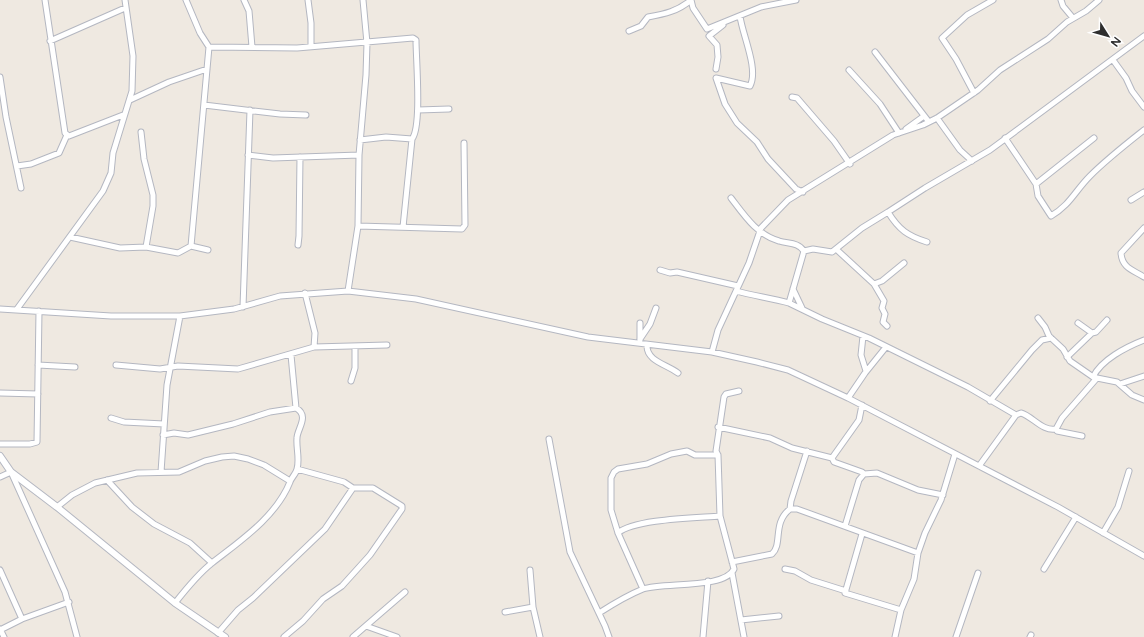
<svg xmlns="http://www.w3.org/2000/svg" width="1144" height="637" viewBox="0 0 1144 637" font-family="'Varela Round',sans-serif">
<rect width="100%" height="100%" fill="#efe9e1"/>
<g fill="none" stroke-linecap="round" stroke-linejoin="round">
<g stroke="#b4b7c1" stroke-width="7">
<path id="minor" d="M 45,0 L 65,133 L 69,136 L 123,115
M 186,0 L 200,33 L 209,47 L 191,246
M 244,0 L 249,11 L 252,47
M 308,0 L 311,23 L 311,46
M 691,0 L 693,8 L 707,29 L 761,7 L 796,0
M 1061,0 L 1063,6 L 1073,18
M 740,16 C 742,34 759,69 750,86 L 716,78 L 725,104 L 737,123 L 757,142 L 768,159 L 796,189 L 803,192
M 629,31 L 641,26 L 648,17 C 665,14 678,11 691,0
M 50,41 L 125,8
M 209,47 L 297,48 L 413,38 L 416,40 C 416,59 422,127 412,139 L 403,227
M 875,52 L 929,122
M 1113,60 L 1126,78 L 1132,91 L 1144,107
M 716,69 L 718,57 L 717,45 L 709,36 L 723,25
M 849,70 L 880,104 L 899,133
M 0,77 L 6,117 L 21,188
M 974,93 L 956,59 L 942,38 L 967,15 L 993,0
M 792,97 L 797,98 L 834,141 L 850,164
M 130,100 L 169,82 L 207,69
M 204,105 L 280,114 L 306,115
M 418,110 L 449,109
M 937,118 L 960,150 L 972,161
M 906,129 L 924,116
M 141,132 L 144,159 L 153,195 L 153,206 L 146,247
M 1005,138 L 1036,184 L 1094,138
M 360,140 L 386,137 L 412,139
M 248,155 L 273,158 L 359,155
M 17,166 L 31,164 L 59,153 L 67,135
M 1036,184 L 1038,196 L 1051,216 C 1070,205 1075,191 1090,176 C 1107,159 1125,145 1144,130
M 731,198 C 744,215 757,235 779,241 C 788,244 798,242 804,251
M 1131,200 L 1144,192
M 888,212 L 925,188 L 990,150 L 1144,36
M 358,226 L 462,229 L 465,225 L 464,143
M 1144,228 L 1121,253 C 1122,268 1133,270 1144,277
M 70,237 L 120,248 L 146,247 L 178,253 L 191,246 L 208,250
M 298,245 L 299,236 L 300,157
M 836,249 L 874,284 L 882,281 L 904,263
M 804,251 L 813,249 L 832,252 L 862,228 L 888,212 C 899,230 908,236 927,242
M 660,270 L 670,273 L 677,272 L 738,286
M 874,284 L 884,301 L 882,308 L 885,314 L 883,322 L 887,326
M 793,289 L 802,308
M 348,291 L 358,226 L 359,155 L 366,75 L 367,43 L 363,0
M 736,291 C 754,296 771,298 789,303 L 804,251
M 305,293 L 315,333 L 314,347
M 789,303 L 822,319 L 869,338 L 968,387 L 1016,415
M 243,307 L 250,110
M 0,309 L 111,316 L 180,316 L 234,309 L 280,296 L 348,291 L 416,299 L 588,337 L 712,352 L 757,362 L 788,370 L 848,398 L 1058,507 L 1144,556
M 17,309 L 103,191 L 111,173 L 113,153 L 132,91 L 133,56 L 125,0
M 1038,318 L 1045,327 L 1049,336 L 1063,349 L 1070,361 L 1096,379
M 640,323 L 640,340
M 1078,323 L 1092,333 L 1096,332 L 1107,320
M 863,336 L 861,355 L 866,371
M 640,339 L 650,324 L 656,308
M 647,346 C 647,361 666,364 678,373
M 712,352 L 718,330 L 749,263 L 761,228 L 788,200 L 893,135 L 923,125 L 937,118 L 978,90 L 1000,70 L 1048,39 L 1067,22 L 1086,11 L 1099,0
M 291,355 L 296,408
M 1067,357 L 1092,333
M 38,365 L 75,367
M 116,365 L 160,369 L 178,366 L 238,369 L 314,347 L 387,345
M 1093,377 C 1101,360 1126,347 1144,340
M 351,381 L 355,368 L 355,347
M 1120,384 L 1144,376
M 0,393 L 38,394
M 848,398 L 865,373 L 886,347
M 990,401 L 1032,350 L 1042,340 L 1051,338
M 111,418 L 124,422 L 164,424
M 718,427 L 770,438 L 792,448 L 832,458 L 834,462 L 862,472 L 864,474 L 859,480 L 845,526
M 1056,429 L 1062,418 L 1097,378 L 1117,382 L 1132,395 L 1144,400
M 1056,429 L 1057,431 L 1082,436
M 163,435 L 174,433 L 188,435 L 233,424 L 270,412 L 296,408 C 310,416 297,429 297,438 C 296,448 300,459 297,469 C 296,474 291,478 290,482 C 276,517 240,541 212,563 C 198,574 186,589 175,603
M 549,439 L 570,552 L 605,626 L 609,637
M 0,444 L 30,444 L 37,442 L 39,311
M 832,458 L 859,420 L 862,405
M 979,466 L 1016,415 L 1021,413 C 1032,416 1043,432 1056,429
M 161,472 L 167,385 L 180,316
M 864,474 L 877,473 L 918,490 L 943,495
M 0,477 L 11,472 L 65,592 L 77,637
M 107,480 L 132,507 L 154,524 L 190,543 L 212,563
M 57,507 L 72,495 L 95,483 L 137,473 L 179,472 L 205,461 L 222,457 L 234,456 L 248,459 L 264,465 L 290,481
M 790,509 L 791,501 L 807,451
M 618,533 C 634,519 696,518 720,516
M 1103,533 L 1118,507 L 1129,471
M 862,534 L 845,593 L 901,610
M 732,562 L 772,554 C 783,544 772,523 790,509 L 797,509 L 918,553
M 785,569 L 795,571 L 811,580 L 846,591
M 1044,569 L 1076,517
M 0,570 L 22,619
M 530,570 L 533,607 L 540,637
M 732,573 L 744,637
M 643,589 L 618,533 L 611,510 L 611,478 L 614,472 L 618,469 L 647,464 L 671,454 L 687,451 L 695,455 L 718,455
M 505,612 L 533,607
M 599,613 C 613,604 628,595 643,589 C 664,582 725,589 734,569 L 720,516 L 718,455 L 716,451 L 724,397 L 726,394 L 739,391
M 741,620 L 779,616
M 366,626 L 397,637
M 0,629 L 4,637
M 0,630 L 22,619 L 69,602
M 218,633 L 238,610 L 253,598 L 325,529 L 353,488
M 284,637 L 303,621 L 323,599 L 342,586 L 370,555 L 402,509 L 402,506 L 373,488 L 353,488 L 344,482 L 297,469
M 353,637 L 405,592
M 703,637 L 708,581
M 895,637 L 901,610 L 914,579 L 918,553 L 925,533 L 941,500 L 955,454
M 956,637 L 978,573
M 1030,637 L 1031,635"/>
</g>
<g stroke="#b4b7c1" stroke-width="8">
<path id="tertiary" d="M 0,456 L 11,472 L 57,507 L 175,603 L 225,637"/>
</g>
<use href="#minor" stroke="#fff" stroke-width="5"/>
<use href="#tertiary" stroke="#fff" stroke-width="6"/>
</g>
<g transform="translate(1108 36) rotate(127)" stroke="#ffffff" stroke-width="3" paint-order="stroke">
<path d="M0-3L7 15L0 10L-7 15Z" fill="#2e2e2e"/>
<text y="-6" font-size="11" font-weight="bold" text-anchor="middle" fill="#2e2e2e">N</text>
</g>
</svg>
